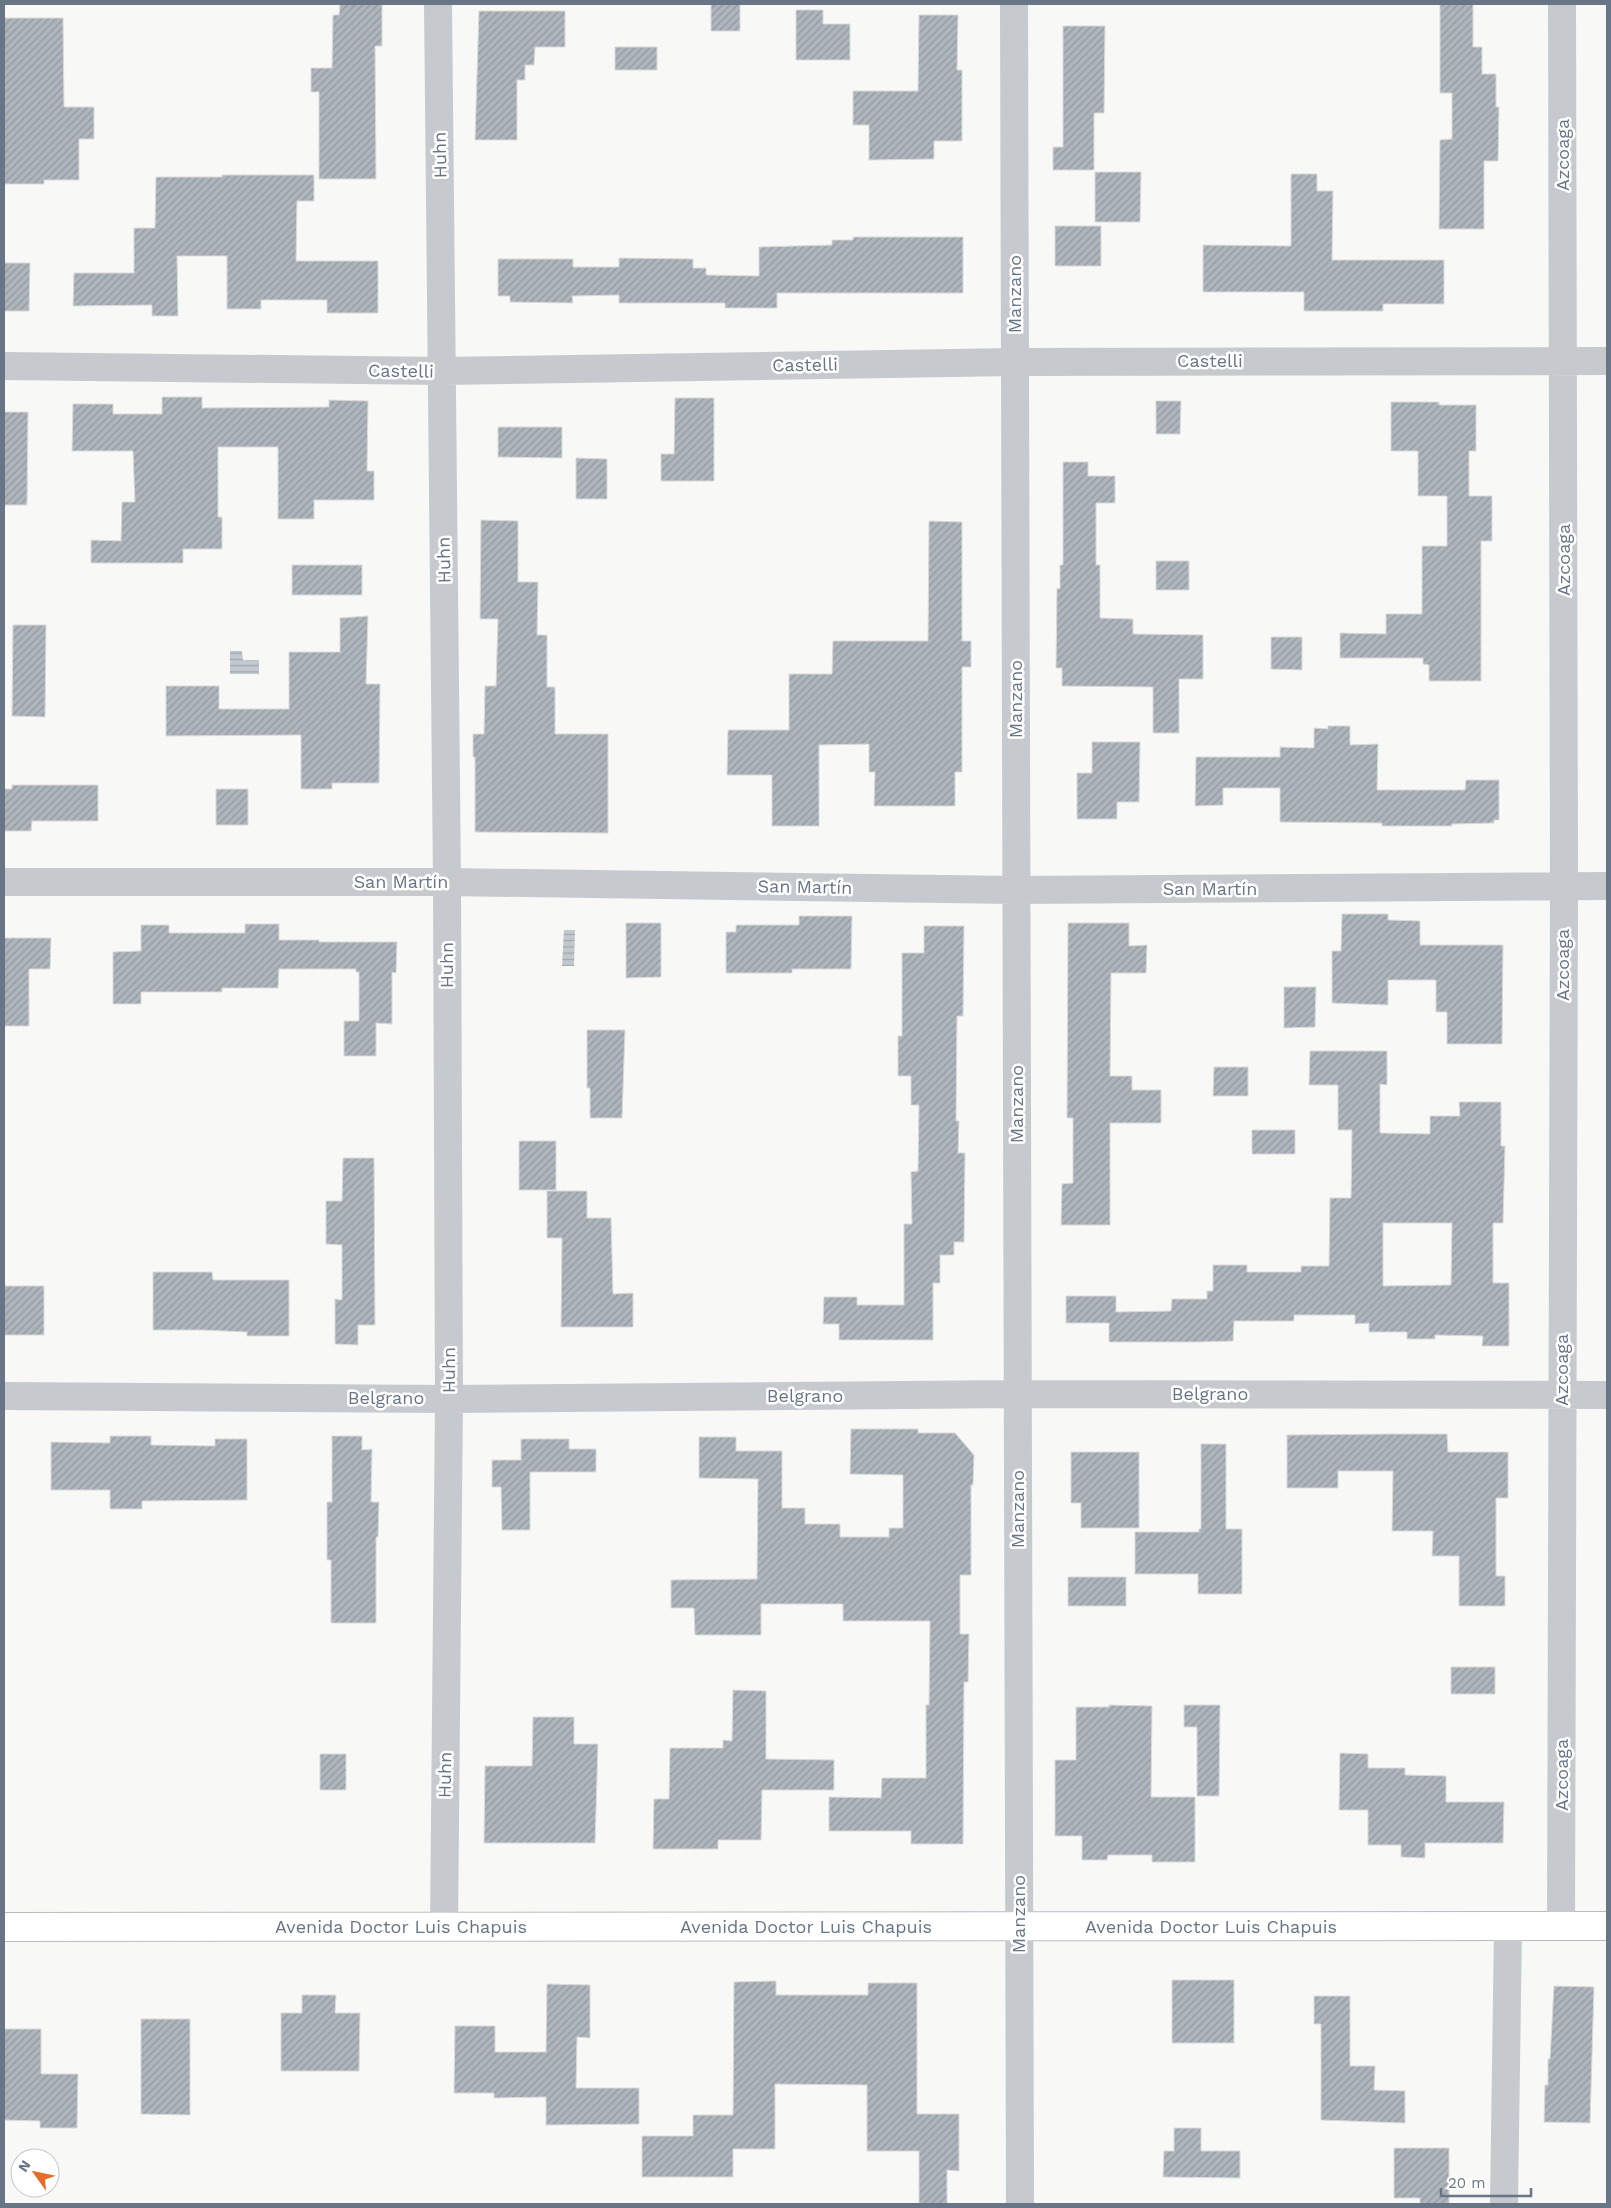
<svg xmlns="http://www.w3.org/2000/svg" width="1611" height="2208" viewBox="0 0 1611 2208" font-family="'Work Sans',sans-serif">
<defs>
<pattern id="water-rules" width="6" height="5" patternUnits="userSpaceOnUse" patternTransform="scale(1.25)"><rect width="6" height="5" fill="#c1c9cf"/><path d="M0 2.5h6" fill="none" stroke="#a1a8ae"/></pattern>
<pattern id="building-hatch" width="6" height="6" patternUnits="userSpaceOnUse" patternTransform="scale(1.25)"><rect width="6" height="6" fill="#afb5bc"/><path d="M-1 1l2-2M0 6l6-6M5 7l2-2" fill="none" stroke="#92989e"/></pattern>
</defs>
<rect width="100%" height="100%" fill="#f8f8f6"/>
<path fill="url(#water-rules)" d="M 230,651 L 242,651 L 243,660 L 259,660 L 259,674 L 230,674 Z
M 564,930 L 575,930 L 574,966 L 562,966 Z"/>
<path fill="url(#building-hatch)" stroke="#dadad8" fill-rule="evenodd" d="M 340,4 L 382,4 L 382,46 L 375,46 L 376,179 L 319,179 L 319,92 L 311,92 L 311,68 L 332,68 L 333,15 L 339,15 Z
M 711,4 L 740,4 L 740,31 L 711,31 Z
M 1440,4 L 1473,4 L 1473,47 L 1482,47 L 1482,74 L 1496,74 L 1496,107 L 1499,107 L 1498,161 L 1484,161 L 1484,229 L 1439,229 L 1440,140 L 1452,139 L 1452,93 L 1440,93 Z
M 796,10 L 823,10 L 823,24 L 850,24 L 850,60 L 796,60 Z
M 479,11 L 565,11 L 565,47 L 535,47 L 534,65 L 525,65 L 525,80 L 517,80 L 517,140 L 475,140 Z
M 919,15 L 958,15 L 957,70 L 962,70 L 962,141 L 934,141 L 934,159 L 869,160 L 869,125 L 853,125 L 853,91 L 918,91 Z
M 4,18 L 63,18 L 64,107 L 94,107 L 94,139 L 79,139 L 79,180 L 44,180 L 44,184 L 4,184 Z
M 1063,26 L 1105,26 L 1104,113 L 1094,113 L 1094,170 L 1053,170 L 1053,147 L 1063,147 Z
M 615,47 L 657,47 L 657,70 L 615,70 Z
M 1095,172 L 1141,172 L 1140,222 L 1095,222 Z
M 1291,174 L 1317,174 L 1317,191 L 1333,191 L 1332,260 L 1444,260 L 1444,304 L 1383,304 L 1383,311 L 1304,311 L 1304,292 L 1203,292 L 1203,245 L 1291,246 Z
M 222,175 L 314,175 L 314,201 L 297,201 L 296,261 L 378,261 L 378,313 L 327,313 L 327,300 L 261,300 L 261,309 L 227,309 L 227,256 L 177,256 L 178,316 L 152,316 L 152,305 L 73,306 L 74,273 L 134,273 L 134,228 L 155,228 L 156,177 L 222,177 Z
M 1055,226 L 1101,226 L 1101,266 L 1055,266 Z
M 853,237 L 963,237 L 963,293 L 777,293 L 777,308 L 725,308 L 725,303 L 619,303 L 619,295 L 572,296 L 573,303 L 510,302 L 510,296 L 498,296 L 498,259 L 573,259 L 573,267 L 619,267 L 619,258 L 693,259 L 693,268 L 706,268 L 706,275 L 759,276 L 759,247 L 832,245 L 832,240 L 853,240 Z
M 4,263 L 30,263 L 29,311 L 4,311 Z
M 162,397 L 202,397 L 202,408 L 329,407 L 329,400 L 368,401 L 367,471 L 374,471 L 374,500 L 314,500 L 314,519 L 278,519 L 278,447 L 218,447 L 218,517 L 222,517 L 222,549 L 183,549 L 183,563 L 91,563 L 91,540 L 121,541 L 122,502 L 135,502 L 133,451 L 72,451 L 73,404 L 113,404 L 113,414 L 162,414 Z
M 675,398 L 714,398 L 714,481 L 661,481 L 661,454 L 674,454 Z
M 1156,401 L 1181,401 L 1180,434 L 1156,434 Z
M 1391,402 L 1439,402 L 1439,405 L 1476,405 L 1476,451 L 1469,451 L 1469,496 L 1492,496 L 1492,541 L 1481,541 L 1481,681 L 1429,681 L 1429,665 L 1423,664 L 1423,658 L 1340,658 L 1340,633 L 1386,634 L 1386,614 L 1422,614 L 1422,546 L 1447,546 L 1447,496 L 1418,496 L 1418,451 L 1391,451 Z
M 4,412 L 28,412 L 27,505 L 4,505 Z
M 498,427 L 562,427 L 562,458 L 498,457 Z
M 576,458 L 607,459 L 607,499 L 576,499 Z
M 1063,462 L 1088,462 L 1088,476 L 1115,476 L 1115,503 L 1096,503 L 1096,565 L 1100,565 L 1100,618 L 1133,619 L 1133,634 L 1203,635 L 1203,679 L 1179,679 L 1179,733 L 1153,733 L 1153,687 L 1062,686 L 1062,668 L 1056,668 L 1057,588 L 1060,589 L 1060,565 L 1063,565 Z
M 481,520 L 518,521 L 518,582 L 538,582 L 537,635 L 547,635 L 547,687 L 555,687 L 555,734 L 608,734 L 608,833 L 475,832 L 475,757 L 473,757 L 473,734 L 484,734 L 485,686 L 496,686 L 498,619 L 480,619 Z
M 929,521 L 962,522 L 962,641 L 971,641 L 971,667 L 962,667 L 962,772 L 955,772 L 955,806 L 874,806 L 875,772 L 869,772 L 869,744 L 819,745 L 819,826 L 772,826 L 772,775 L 727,775 L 728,730 L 789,730 L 789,674 L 832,674 L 833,641 L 928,641 Z
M 1156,561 L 1189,561 L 1189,590 L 1156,590 Z
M 292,565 L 362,565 L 362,595 L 292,595 Z
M 368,616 L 366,684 L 380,684 L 379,783 L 332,783 L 332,789 L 301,789 L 301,735 L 166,736 L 166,686 L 219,686 L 219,709 L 289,709 L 289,652 L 340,652 L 340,618 Z
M 13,625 L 46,625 L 45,717 L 12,716 Z
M 1271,637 L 1302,637 L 1302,670 L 1271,669 Z
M 1328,726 L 1350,726 L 1350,745 L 1378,744 L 1377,790 L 1465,790 L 1466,780 L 1499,780 L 1499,820 L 1494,820 L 1494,823 L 1452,824 L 1452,826 L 1382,826 L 1382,823 L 1280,822 L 1280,788 L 1223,788 L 1223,805 L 1195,806 L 1196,757 L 1280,757 L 1280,747 L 1314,748 L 1314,728 L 1328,729 Z
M 1092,742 L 1140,742 L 1139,802 L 1117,802 L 1117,819 L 1077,819 L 1077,773 L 1092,773 Z
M 12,785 L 98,785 L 98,821 L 32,821 L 31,831 L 4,831 L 4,789 L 12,789 Z
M 216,789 L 248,789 L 248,825 L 216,825 Z
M 1342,914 L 1388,914 L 1388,920 L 1420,921 L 1420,945 L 1503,945 L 1502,1044 L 1447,1044 L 1447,1012 L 1436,1012 L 1436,980 L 1388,980 L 1388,1005 L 1332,1003 L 1332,951 L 1341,951 Z
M 799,916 L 852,916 L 851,969 L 792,969 L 792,973 L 726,973 L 726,932 L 736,932 L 736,925 L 799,925 Z
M 626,923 L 661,923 L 661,977 L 626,978 Z
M 1068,923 L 1129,923 L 1129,946 L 1147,945 L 1146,973 L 1111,973 L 1110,1076 L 1132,1076 L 1132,1090 L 1161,1090 L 1161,1123 L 1110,1123 L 1110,1225 L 1061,1225 L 1062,1184 L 1073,1183 L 1073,1118 L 1067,1118 Z
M 245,924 L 279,924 L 279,940 L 319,940 L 319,942 L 397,942 L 396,973 L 392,972 L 392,1024 L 376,1023 L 376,1056 L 344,1056 L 344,1021 L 359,1021 L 359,972 L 356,972 L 356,969 L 279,969 L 278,988 L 222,988 L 222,992 L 141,992 L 141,1004 L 113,1004 L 113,952 L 141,951 L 141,925 L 169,925 L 169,933 L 245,933 Z
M 924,926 L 964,926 L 963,1016 L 957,1016 L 956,1121 L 959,1121 L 958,1153 L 965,1153 L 964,1242 L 954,1242 L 954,1255 L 940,1255 L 940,1283 L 933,1283 L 933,1340 L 839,1340 L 839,1324 L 823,1324 L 824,1297 L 857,1297 L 857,1305 L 904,1305 L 904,1224 L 912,1224 L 911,1172 L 918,1171 L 919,1105 L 911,1105 L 911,1076 L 898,1076 L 898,1036 L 902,1036 L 902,953 L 924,953 Z
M 4,938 L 51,938 L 50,969 L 29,969 L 29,1026 L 4,1026 Z
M 1284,987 L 1316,987 L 1315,1027 L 1284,1028 Z
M 587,1030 L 625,1030 L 622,1118 L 590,1118 L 590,1088 L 587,1088 Z
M 1310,1051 L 1387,1051 L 1387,1085 L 1380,1084 L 1380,1133 L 1430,1134 L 1430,1116 L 1460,1116 L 1459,1102 L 1501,1102 L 1501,1146 L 1505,1146 L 1503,1223 L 1493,1223 L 1493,1283 L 1509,1283 L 1509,1346 L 1482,1346 L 1483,1336 L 1435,1335 L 1435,1339 L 1407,1339 L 1407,1332 L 1369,1332 L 1369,1323 L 1355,1324 L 1355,1315 L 1294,1315 L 1294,1321 L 1234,1321 L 1233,1341 L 1198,1342 L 1109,1342 L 1109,1323 L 1066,1323 L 1066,1296 L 1116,1296 L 1116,1312 L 1171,1311 L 1172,1299 L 1207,1299 L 1207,1291 L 1213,1291 L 1213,1265 L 1247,1265 L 1247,1272 L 1301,1272 L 1301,1266 L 1329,1266 L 1330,1198 L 1351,1198 L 1352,1130 L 1338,1130 L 1338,1085 L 1309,1085 ZM 1383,1223 L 1452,1223 L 1451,1285 L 1383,1286 Z
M 1214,1067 L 1248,1067 L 1248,1096 L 1213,1096 Z
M 1252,1130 L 1295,1130 L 1295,1154 L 1252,1154 Z
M 519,1141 L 556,1141 L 556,1190 L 519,1190 Z
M 343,1158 L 374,1158 L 375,1325 L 358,1325 L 358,1345 L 335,1344 L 335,1299 L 342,1300 L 342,1245 L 326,1244 L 326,1201 L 342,1201 Z
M 547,1191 L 587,1191 L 587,1218 L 611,1218 L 613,1294 L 633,1293 L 633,1327 L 561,1327 L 562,1238 L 547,1238 Z
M 153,1272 L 212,1272 L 213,1280 L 289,1280 L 289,1336 L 247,1336 L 247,1332 L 202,1330 L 153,1330 Z
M 4,1286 L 44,1286 L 44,1335 L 4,1335 Z
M 851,1429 L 918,1429 L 918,1433 L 955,1433 L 974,1455 L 973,1485 L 971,1485 L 971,1575 L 960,1575 L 960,1634 L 969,1634 L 968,1682 L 964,1682 L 963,1844 L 911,1844 L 911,1831 L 829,1831 L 829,1797 L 881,1798 L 882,1778 L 926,1778 L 926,1705 L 929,1705 L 930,1621 L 843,1621 L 843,1604 L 761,1604 L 761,1635 L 695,1635 L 694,1608 L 671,1608 L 671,1580 L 757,1579 L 758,1479 L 699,1478 L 699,1437 L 736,1437 L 736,1451 L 782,1451 L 782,1508 L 805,1508 L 805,1524 L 840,1524 L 840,1537 L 889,1537 L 889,1528 L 903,1528 L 903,1475 L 850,1474 Z
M 1393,1434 L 1447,1434 L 1448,1452 L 1508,1452 L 1508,1498 L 1496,1498 L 1496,1576 L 1505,1576 L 1505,1606 L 1459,1606 L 1459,1556 L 1432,1556 L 1433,1531 L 1392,1531 L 1393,1471 L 1338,1471 L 1338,1488 L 1287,1488 L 1287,1435 Z
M 110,1436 L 151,1436 L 151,1445 L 215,1446 L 215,1439 L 247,1439 L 247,1500 L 142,1501 L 142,1509 L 110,1509 L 110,1490 L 51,1490 L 51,1442 L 110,1443 Z
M 332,1436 L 362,1436 L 362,1450 L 372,1449 L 371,1502 L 379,1502 L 378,1537 L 376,1537 L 376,1623 L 331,1623 L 331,1560 L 327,1560 L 327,1502 L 332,1502 Z
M 521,1439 L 569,1439 L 569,1449 L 596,1449 L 596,1472 L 530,1472 L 530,1530 L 502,1530 L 501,1487 L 492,1487 L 492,1460 L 521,1460 Z
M 1201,1444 L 1226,1444 L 1226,1529 L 1242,1529 L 1242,1594 L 1198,1594 L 1198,1574 L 1135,1574 L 1135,1532 L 1199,1532 L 1199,1529 L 1201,1529 Z
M 1071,1452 L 1139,1452 L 1139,1528 L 1081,1528 L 1081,1503 L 1071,1503 Z
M 1068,1577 L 1126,1577 L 1126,1606 L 1068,1606 Z
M 1451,1667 L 1495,1667 L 1495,1694 L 1451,1694 Z
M 733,1690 L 766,1691 L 766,1759 L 834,1760 L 834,1790 L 762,1790 L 761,1840 L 718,1840 L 718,1849 L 653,1849 L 654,1799 L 669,1799 L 670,1748 L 723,1748 L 723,1740 L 732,1741 Z
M 1109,1705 L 1152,1706 L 1151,1797 L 1195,1797 L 1195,1862 L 1152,1862 L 1152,1855 L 1108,1855 L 1107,1860 L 1082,1860 L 1082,1836 L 1055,1836 L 1055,1760 L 1076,1760 L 1076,1707 L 1109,1707 Z
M 1184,1705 L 1220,1705 L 1219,1796 L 1197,1796 L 1197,1727 L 1184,1727 Z
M 533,1717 L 574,1717 L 574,1744 L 598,1744 L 595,1843 L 484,1843 L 485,1766 L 532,1766 Z
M 1340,1753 L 1368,1754 L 1368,1768 L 1405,1768 L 1405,1775 L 1446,1776 L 1446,1802 L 1504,1802 L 1503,1843 L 1425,1843 L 1425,1858 L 1401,1857 L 1401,1845 L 1368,1845 L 1368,1810 L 1339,1810 Z
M 320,1754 L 346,1754 L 346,1790 L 320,1790 Z
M 1172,1980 L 1234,1980 L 1234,2043 L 1172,2043 Z
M 776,1981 L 776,1995 L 868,1995 L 868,1983 L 917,1983 L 917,2114 L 959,2114 L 959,2171 L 947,2170 L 947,2204 L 919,2204 L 919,2151 L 867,2151 L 867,2085 L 775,2084 L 775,2149 L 733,2149 L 733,2177 L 642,2177 L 642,2136 L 693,2136 L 693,2115 L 733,2115 L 734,1982 Z
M 547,1984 L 590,1985 L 590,2038 L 577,2037 L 576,2088 L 639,2088 L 639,2124 L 546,2125 L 546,2097 L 494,2098 L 494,2093 L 454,2093 L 455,2026 L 495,2026 L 495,2052 L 546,2052 Z
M 1554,1986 L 1594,1987 L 1590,2123 L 1544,2122 L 1545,2085 L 1548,2085 L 1548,2059 L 1550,2059 Z
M 302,1995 L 336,1995 L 335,2013 L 360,2013 L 359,2071 L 281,2071 L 281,2013 L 302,2013 Z
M 1314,1996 L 1350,1996 L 1350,2066 L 1375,2066 L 1374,2090 L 1405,2091 L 1405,2123 L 1321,2120 L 1321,2024 L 1314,2024 Z
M 141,2019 L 190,2019 L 190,2115 L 141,2114 Z
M 4,2029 L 41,2029 L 41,2074 L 78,2074 L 77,2128 L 40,2128 L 40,2121 L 4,2120 Z
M 1174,2128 L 1201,2128 L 1201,2151 L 1240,2151 L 1240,2178 L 1163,2177 L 1164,2151 L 1174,2151 Z
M 1394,2148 L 1449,2148 L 1449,2204 L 1420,2204 L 1420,2198 L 1394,2198 Z"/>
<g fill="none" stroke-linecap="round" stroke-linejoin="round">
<g stroke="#b8bcc2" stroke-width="30">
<path id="secondary" d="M 4,1927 L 1607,1926"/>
</g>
<path stroke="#c6c9cd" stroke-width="28" d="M 438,4 L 447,882 L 449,1399 L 444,1927
M 1014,4 L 1020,2204
M 4,366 L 442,371 L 1015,362 L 1607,361
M 4,882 L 447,882 L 1016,890 L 1607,886
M 4,1396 L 449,1399 L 1018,1394 L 1607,1395
M 1561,1926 L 1564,886 L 1562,4
M 1504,2204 L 1508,1926"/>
<use href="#secondary" stroke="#fff" stroke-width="28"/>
</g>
<g text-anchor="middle" stroke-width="5" stroke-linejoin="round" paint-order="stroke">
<g font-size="18" fill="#677587" stroke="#fff">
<text transform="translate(440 155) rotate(-91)" y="6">Huhn</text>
<text transform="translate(1563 155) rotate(-90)" y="6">Azcoaga</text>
<text transform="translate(1015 294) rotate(-90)" y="6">Manzano</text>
<text x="1210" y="367">Castelli</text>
<text transform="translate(805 365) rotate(-1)" y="6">Castelli</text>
<text transform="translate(401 371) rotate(1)" y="6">Castelli</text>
<text transform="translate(444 560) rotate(-91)" y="6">Huhn</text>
<text transform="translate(1564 560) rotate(-90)" y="6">Azcoaga</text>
<text transform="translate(1016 699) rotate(-90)" y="6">Manzano</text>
<text x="401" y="888">San Martín</text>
<text transform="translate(805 887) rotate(1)" y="6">San Martín</text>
<text x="1210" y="895">San Martín</text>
<text transform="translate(447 965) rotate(-90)" y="6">Huhn</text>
<text transform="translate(1563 965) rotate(-90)" y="6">Azcoaga</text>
<text transform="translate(1017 1104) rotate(-90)" y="6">Manzano</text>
<text transform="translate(449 1370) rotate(-90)" y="6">Huhn</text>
<text transform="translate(1562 1370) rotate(-90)" y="6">Azcoaga</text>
<text x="1210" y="1400">Belgrano</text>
<text x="805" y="1402">Belgrano</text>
<text x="386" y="1404">Belgrano</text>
<text transform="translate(1018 1509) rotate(-90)" y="6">Manzano</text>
<text transform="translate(445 1775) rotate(-89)" y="6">Huhn</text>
<text transform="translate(1562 1775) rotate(-90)" y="6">Azcoaga</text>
<text transform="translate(1019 1914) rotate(-90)" y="6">Manzano</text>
<text x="401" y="1933">Avenida Doctor Luis Chapuis</text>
<text x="806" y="1933">Avenida Doctor Luis Chapuis</text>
<text x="1211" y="1933">Avenida Doctor Luis Chapuis</text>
</g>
</g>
<rect width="1611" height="2208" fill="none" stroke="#677587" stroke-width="10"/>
<g transform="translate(35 2173) rotate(303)"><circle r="24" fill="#ffffff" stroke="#c2c8cf"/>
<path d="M0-4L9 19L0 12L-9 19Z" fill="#e76c27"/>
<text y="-8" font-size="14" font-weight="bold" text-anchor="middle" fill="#677587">N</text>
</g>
<path d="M1441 2188v8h90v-8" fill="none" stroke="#677587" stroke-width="2.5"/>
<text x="1448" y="2188" font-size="15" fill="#677587" stroke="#ffffff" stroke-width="4" paint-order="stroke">20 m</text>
</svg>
